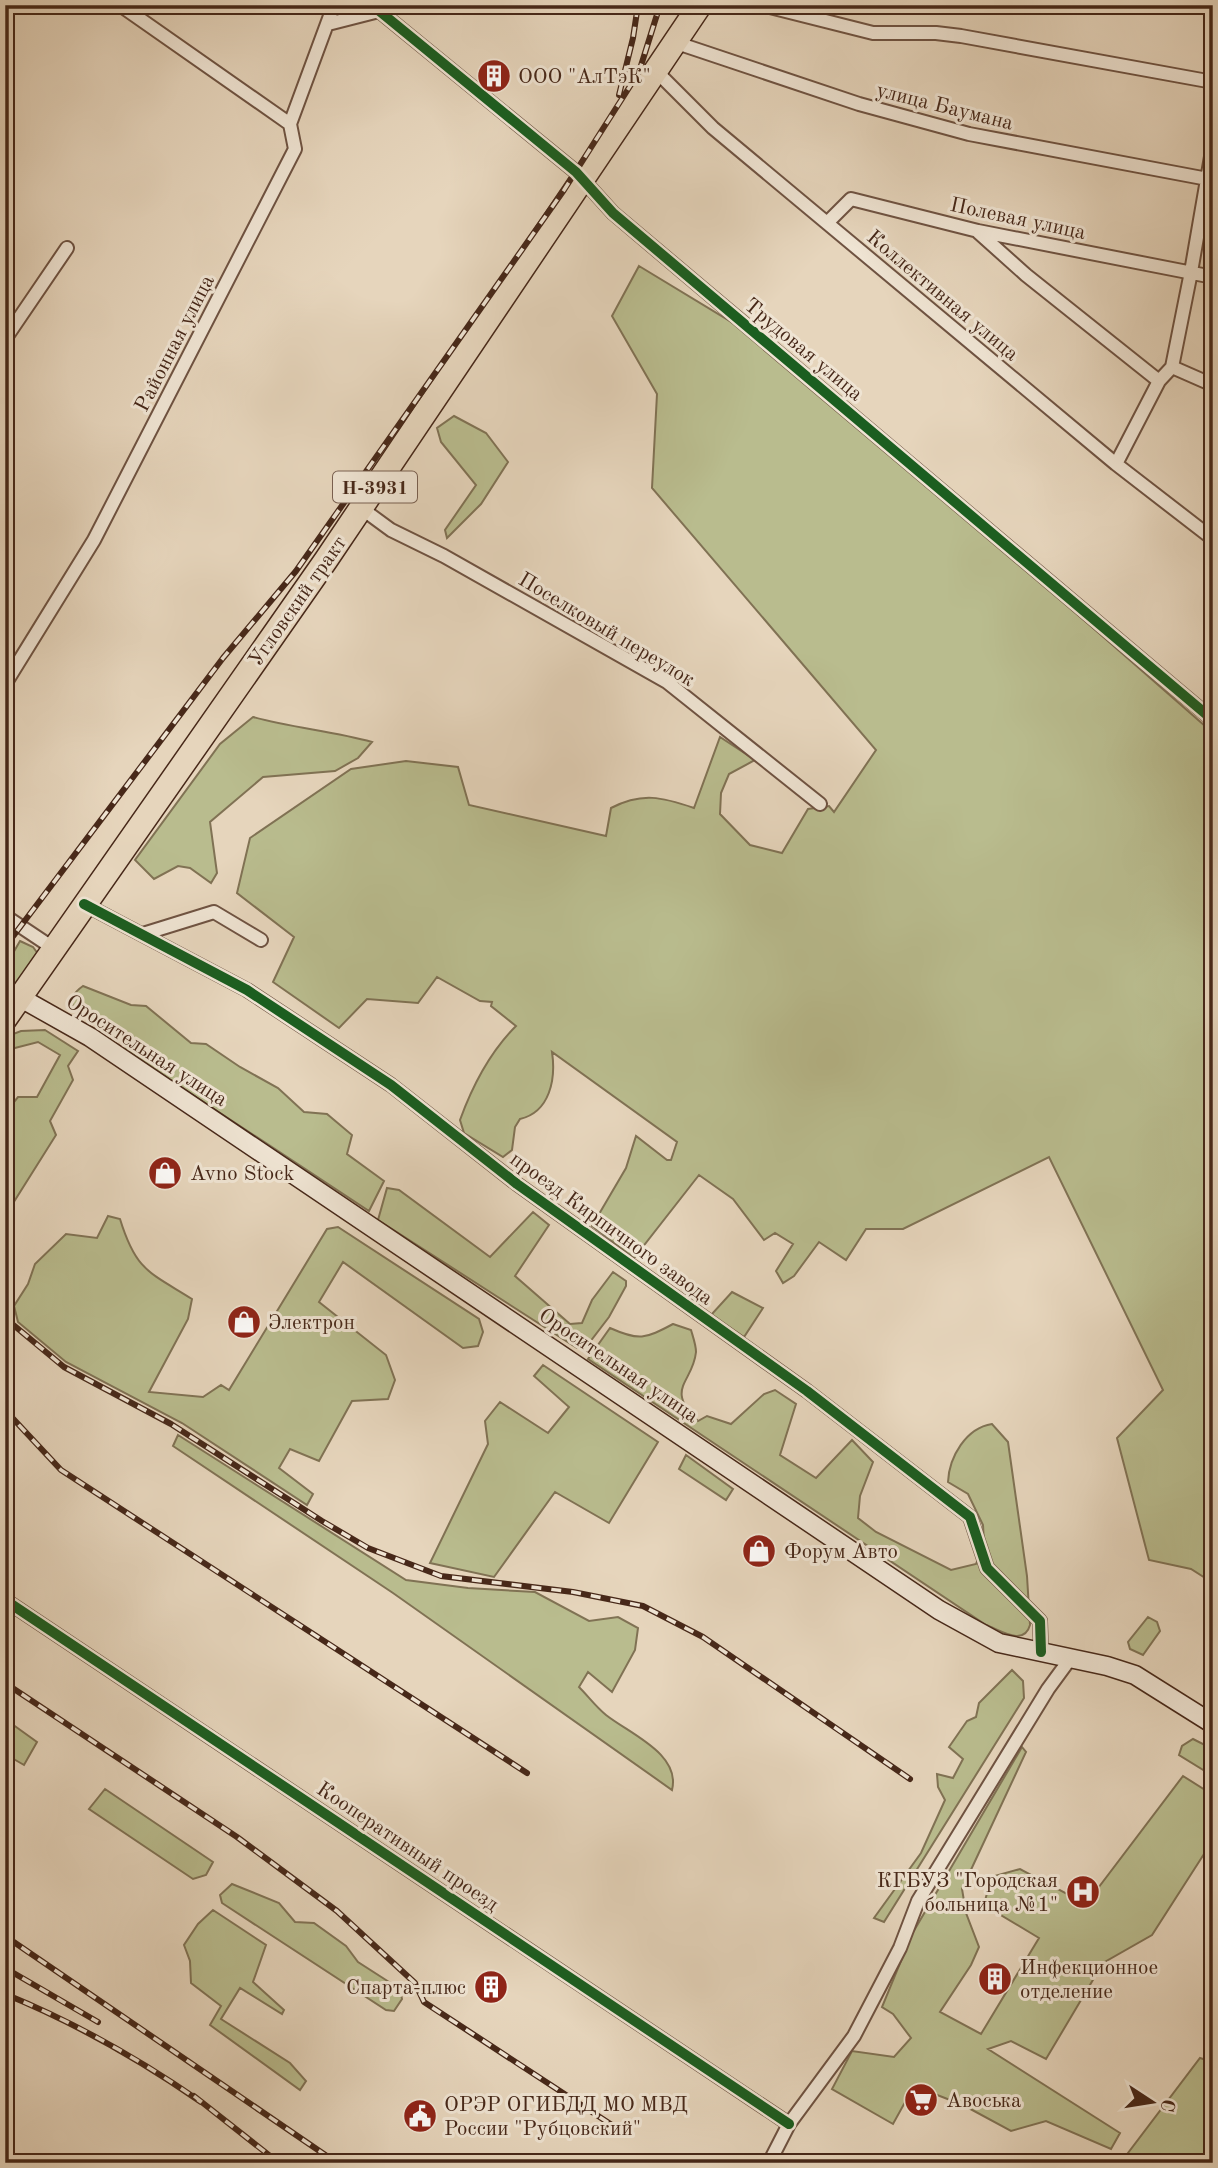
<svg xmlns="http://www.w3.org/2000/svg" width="1218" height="2168" viewBox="0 0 1218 2168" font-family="'Old Standard TT',serif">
<rect width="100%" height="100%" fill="#e6d5bc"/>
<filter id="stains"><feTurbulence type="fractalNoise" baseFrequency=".00286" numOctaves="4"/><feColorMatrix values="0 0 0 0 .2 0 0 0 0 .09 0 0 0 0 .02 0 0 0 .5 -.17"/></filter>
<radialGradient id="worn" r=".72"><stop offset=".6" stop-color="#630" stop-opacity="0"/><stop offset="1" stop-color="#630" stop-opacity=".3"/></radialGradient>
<path fill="#b9bc8e" stroke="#807254" stroke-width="2" d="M 639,266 L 771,346 L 1213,733 L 1213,1583 L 1191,1569 L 1149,1560 L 1117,1438 L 1163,1390 L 1049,1157 L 903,1229 L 866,1229 L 846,1260 L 819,1242 L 794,1276 L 783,1283 L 776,1271 L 793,1244 L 775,1233 L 764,1240 L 733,1199 L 699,1175 L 634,1258 L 592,1226 L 626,1168 L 636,1136 L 667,1160 L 671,1160 L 677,1142 L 552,1052 C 556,1079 550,1112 520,1119 L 515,1127 L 512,1150 L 503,1157 L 464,1133 L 460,1120 C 472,1087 491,1051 516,1026 L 491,1006 L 492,1002 L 480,1001 L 437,977 L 418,1003 L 367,999 L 339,1028 L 273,982 L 294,937 L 237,893 L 250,838 L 351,769 L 406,761 L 458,767 L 469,805 L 606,836 L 611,808 C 642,792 662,797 694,808 L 720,737 L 755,760 L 729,774 L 721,793 L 720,814 L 750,845 L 782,853 L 808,809 L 829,806 L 834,812 L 876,750 L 652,488 L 657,394 L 612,316 Z
M 454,416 L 486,433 L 508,462 L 481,504 L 447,538 L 445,530 L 476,485 L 441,442 L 437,428 Z
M 253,717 C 292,728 333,731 372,742 L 358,758 L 335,771 L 263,777 L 210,822 L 217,873 L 211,883 L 190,868 L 178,866 L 154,879 L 135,860 L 220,744 Z
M 20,941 L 33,947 L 41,958 L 5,1000 L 5,967 Z
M 83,986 L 131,1005 L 146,1006 L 191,1043 L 206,1044 L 240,1067 L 278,1088 L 304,1112 L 327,1114 L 352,1135 L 347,1154 L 384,1181 L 369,1211 L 123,1049 L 128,1039 C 115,1021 95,1015 73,1010 C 71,998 73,993 83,986 Z
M 45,1030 L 78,1051 L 68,1066 L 73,1080 L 50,1121 L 56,1135 L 5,1216 L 5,1113 L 18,1097 L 37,1097 L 60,1055 L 38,1042 L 11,1049 L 8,1036 L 21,1031 Z
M 387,1188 L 399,1190 L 490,1257 L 533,1212 L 549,1225 L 515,1276 L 570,1324 L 582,1323 L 592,1300 L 613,1272 L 626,1281 L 626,1286 L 609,1317 L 586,1347 L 577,1348 L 378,1220 Z
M 108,1216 L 120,1219 C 136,1271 149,1272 192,1299 L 188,1319 L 149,1392 L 203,1397 L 221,1385 L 229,1390 L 327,1229 L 338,1227 L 479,1319 L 483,1332 L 478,1346 L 463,1348 L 343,1262 L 319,1302 L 386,1355 L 395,1380 L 388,1399 L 352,1401 L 319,1461 L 290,1449 L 279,1468 L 313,1494 L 307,1505 L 182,1423 L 66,1362 L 18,1322 L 14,1306 L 28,1284 L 35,1264 L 66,1234 L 97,1238 Z
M 732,1292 L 763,1308 L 744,1337 L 711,1315 Z
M 673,1324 L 691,1330 C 693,1337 696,1345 696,1352 C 693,1383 664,1388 698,1421 L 707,1416 L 731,1424 L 764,1394 L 775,1390 L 796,1404 L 780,1455 L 816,1478 L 852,1440 L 873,1462 L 860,1496 L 858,1518 L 876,1532 L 951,1570 L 976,1564 L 984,1543 L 983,1525 L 968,1494 L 948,1482 C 949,1457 966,1428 992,1424 L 1008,1442 L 1027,1576 L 1030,1625 C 1024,1647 1000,1630 986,1625 L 588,1359 L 610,1328 C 639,1341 645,1339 673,1324 Z
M 543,1365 L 658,1442 L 609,1523 L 555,1492 L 494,1577 L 430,1563 L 488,1444 L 485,1421 L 500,1402 L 548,1433 L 569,1407 L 534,1376 Z
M 178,1435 L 406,1580 L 468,1588 L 535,1592 L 589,1621 L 618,1617 L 638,1628 L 635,1650 L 612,1692 L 588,1672 L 579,1687 C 588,1696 596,1707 606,1715 C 630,1734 681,1754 672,1790 L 393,1593 L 173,1446 Z
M 686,1455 L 733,1489 L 726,1500 L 679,1469 Z
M 1148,1617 L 1157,1622 L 1160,1631 L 1143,1655 L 1130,1649 L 1128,1642 Z
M 1012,1670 L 1023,1681 L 1024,1698 L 884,1922 L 874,1918 L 921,1853 L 945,1800 L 938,1787 L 937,1774 L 953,1778 L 963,1759 L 949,1747 L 967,1721 L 976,1717 L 979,1703 Z
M 5,1719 L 37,1742 L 24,1765 L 5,1754 Z
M 1193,1739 L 1213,1749 L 1213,1776 L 1179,1755 L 1182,1746 Z
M 1022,1747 L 1026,1752 L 962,1889 L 966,1913 L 979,1947 L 971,1965 L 940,2012 L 981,2034 L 1039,1938 L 984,1905 L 991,1877 L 1020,1869 L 1086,1904 L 1183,1776 L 1213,1795 L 1213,1840 L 1152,1935 L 1103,1963 L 1046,2059 L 1011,2041 L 988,2049 L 1120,2133 L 1111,2149 L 1046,2121 L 1011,2131 L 963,2105 L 914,2086 L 893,2124 L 832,2089 L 852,2051 L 894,2057 L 911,2038 L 893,2014 L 882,2007 L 912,1934 Z
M 105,1789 L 213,1862 L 206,1875 L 193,1879 L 89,1809 Z
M 232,1884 L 279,1903 L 295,1922 L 314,1923 L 346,1946 L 358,1962 L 400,1989 L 402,1999 L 394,2011 L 386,2010 L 222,1903 L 220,1895 Z
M 213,1910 L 266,1945 L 253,1982 L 284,2010 L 282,2014 L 240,1988 L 221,2019 L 290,2063 L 306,2081 L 300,2090 L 210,2025 L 221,2006 L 191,1983 L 190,1961 L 184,1945 L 198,1924 Z
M 1200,2058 L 1213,2062 L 1213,2163 L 1143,2163 L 1128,2153 Z"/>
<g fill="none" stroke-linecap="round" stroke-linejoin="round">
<g stroke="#6f5342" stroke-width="16">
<path id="street" d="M 120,5 L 290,124
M 372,5 L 576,172 L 613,213 L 1213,720
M 762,5 L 873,33 L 936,33 L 961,36 L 1213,82
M 328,24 L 379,11
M 674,42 L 859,104 L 969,134 L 1213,180
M 656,71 L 713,128 L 1116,464 L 1213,539
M 827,223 L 851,199 L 978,231 L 1213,277
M 978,232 L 1026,275 L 1159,381 L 1172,367 L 1213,385
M 5,339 L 67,248
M 1172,367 L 1191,272 L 1213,145
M 1116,464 L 1159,381
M 361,508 L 391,530 L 444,556 L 667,682 L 820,804
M 5,684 L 94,540 L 295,149 L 290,124 L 334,5
M 84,904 L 247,990 L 391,1085 L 517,1184 L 807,1391 L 970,1517 L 987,1568 L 1040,1621 L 1041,1652
M 5,916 L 53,948
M 143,934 L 214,912 L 261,940
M 5,1600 L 789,2124
M 769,2163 L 789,2124 L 854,2036 L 900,1948 L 918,1901 L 1048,1689 L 1070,1659"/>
</g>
<g stroke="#472819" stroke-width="21">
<path id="secondary" d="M 19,997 L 90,1037 L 939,1610 L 999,1643 L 1107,1666 L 1135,1675 L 1213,1724"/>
</g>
<g stroke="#472819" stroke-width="26">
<path id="highway" d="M 5,1019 L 326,560 L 700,5"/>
</g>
<use href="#street" stroke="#efe4d3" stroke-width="12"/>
<use href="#secondary" stroke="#efe4d3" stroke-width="18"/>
<use href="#highway" stroke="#e6d5bc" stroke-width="23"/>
<g stroke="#472819" stroke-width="6">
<path id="rail" d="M 619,95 L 633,38 L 638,5
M 5,947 L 223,658 L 296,571 L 564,190 L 639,72 L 660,5
M 5,1318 L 64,1367 L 171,1424 L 322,1521 L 368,1548 L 441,1576 L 573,1592 L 643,1606 L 703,1637 L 910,1779
M 5,1410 L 61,1470 L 527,1773
M 5,1683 L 237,1837 L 337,1911 L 415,1983 L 424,2002 L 618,2129
M 5,1936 L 337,2163
M 5,1968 L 98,2022
M 5,1994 C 76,2023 139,2059 201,2102
M 194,2096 L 279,2163"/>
</g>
<use href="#rail" stroke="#efe4d3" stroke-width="3.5" stroke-dasharray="10" stroke-linecap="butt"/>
<g stroke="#efe4d3" stroke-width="15">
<path id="cycleway" d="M 372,5 L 576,172 L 613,213 L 1213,720
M 84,904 L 247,990 L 391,1085 L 517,1184 L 807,1391 L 970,1517 L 987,1568 L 1040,1621 L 1041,1652
M 5,1600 L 789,2124"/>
</g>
<use href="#cycleway" stroke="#1b5e20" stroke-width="10"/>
</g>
<defs>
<g id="building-disc" transform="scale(1.75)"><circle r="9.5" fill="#8f2418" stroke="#efe4d3"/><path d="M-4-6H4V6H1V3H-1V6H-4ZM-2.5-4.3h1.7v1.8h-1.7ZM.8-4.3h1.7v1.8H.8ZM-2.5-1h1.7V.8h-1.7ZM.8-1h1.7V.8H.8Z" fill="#fff"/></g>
<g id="shop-disc" transform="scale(1.75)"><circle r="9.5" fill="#8f2418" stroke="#efe4d3"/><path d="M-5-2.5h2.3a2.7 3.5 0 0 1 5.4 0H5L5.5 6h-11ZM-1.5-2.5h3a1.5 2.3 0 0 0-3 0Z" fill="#fff"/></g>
<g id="hospital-disc" transform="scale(1.75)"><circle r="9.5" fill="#8f2418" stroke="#efe4d3"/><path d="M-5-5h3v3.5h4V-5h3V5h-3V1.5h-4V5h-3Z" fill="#fff"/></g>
<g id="supermarket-disc" transform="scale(1.75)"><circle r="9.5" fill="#8f2418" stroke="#efe4d3"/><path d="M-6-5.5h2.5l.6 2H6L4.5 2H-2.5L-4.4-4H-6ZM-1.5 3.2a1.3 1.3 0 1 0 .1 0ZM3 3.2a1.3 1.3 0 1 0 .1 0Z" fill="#fff"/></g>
<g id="civic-disc" transform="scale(1.75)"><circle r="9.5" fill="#8f2418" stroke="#efe4d3"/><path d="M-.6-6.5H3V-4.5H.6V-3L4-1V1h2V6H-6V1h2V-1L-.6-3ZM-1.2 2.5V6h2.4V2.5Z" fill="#fff"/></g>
</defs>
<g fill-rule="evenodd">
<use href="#building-disc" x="494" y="76"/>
<use href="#shop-disc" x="165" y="1173"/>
<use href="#shop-disc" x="244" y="1322"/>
<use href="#shop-disc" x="759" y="1551"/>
<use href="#hospital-disc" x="1083" y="1892"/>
<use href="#building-disc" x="995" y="1979"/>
<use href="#building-disc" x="491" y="1987"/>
<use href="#supermarket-disc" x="921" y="2100"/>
<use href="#civic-disc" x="420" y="2116"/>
</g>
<g text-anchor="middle" stroke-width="6" stroke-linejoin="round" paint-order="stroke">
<rect fill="#efe4d3" stroke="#796051" stroke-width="2" x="333" y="471.5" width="84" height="31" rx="5"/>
<g font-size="19" font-weight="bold" fill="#472819">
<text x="375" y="494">Н-3931</text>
</g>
<g font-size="21" fill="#472819" stroke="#efe4d3" text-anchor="start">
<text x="518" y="83">ООО "АлТэК"</text>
<text x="190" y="1180">Avno Stoсk</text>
<text x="268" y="1329">Электрон</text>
<text x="784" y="1558">Форум Авто</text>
<text x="1058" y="1887" text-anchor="end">КГБУЗ "Городская<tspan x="1058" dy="24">больница №1"</tspan></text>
<text x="1020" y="1974">Инфекционное<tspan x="1020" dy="24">отделение</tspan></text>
<text x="466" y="1994" text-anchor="end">Спарта-плюс</text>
<text x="946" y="2107">Авоська</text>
<text x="444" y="2111">ОРЭР ОГИБДД МО МВД<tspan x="444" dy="24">России "Рубцовский"</tspan></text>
</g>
<g font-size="21" fill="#472819" stroke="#efe4d3">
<text transform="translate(945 106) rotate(14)" y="7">улица Баумана</text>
<text transform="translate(1018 218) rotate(12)" y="7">Полевая улица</text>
<text transform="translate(943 295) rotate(40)" y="7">Коллективная улица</text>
<text transform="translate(174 343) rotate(-63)" y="7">Районная улица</text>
<text transform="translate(804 349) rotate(40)" y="7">Трудовая улица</text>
<text transform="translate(297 601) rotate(-55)" y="7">Угловский тракт</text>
<text transform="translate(607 629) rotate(31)" y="7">Поселковый переулок</text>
<text transform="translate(147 1050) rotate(33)" y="7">Оросительная улица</text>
<text transform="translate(612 1228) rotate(36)" y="7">проезд Кирпичного завода</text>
<text transform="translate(619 1365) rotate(34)" y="7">Оросительная улица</text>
<text transform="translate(408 1846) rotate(34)" y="7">Кооперативный проезд</text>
</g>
</g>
<rect width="1218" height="2168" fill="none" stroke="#e6d5bc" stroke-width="28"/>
<rect x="7" y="7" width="1204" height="2154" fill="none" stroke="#472819" stroke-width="3.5"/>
<rect x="14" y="14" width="1190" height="2140" fill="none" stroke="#472819" stroke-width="2"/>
<g transform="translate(1152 2102) rotate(102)" stroke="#efe4d3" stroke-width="5" paint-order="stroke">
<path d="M0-5L12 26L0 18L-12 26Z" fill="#472819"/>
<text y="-10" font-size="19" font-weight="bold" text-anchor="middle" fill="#472819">С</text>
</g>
<rect width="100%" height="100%" filter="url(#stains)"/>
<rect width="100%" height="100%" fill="url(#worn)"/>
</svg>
